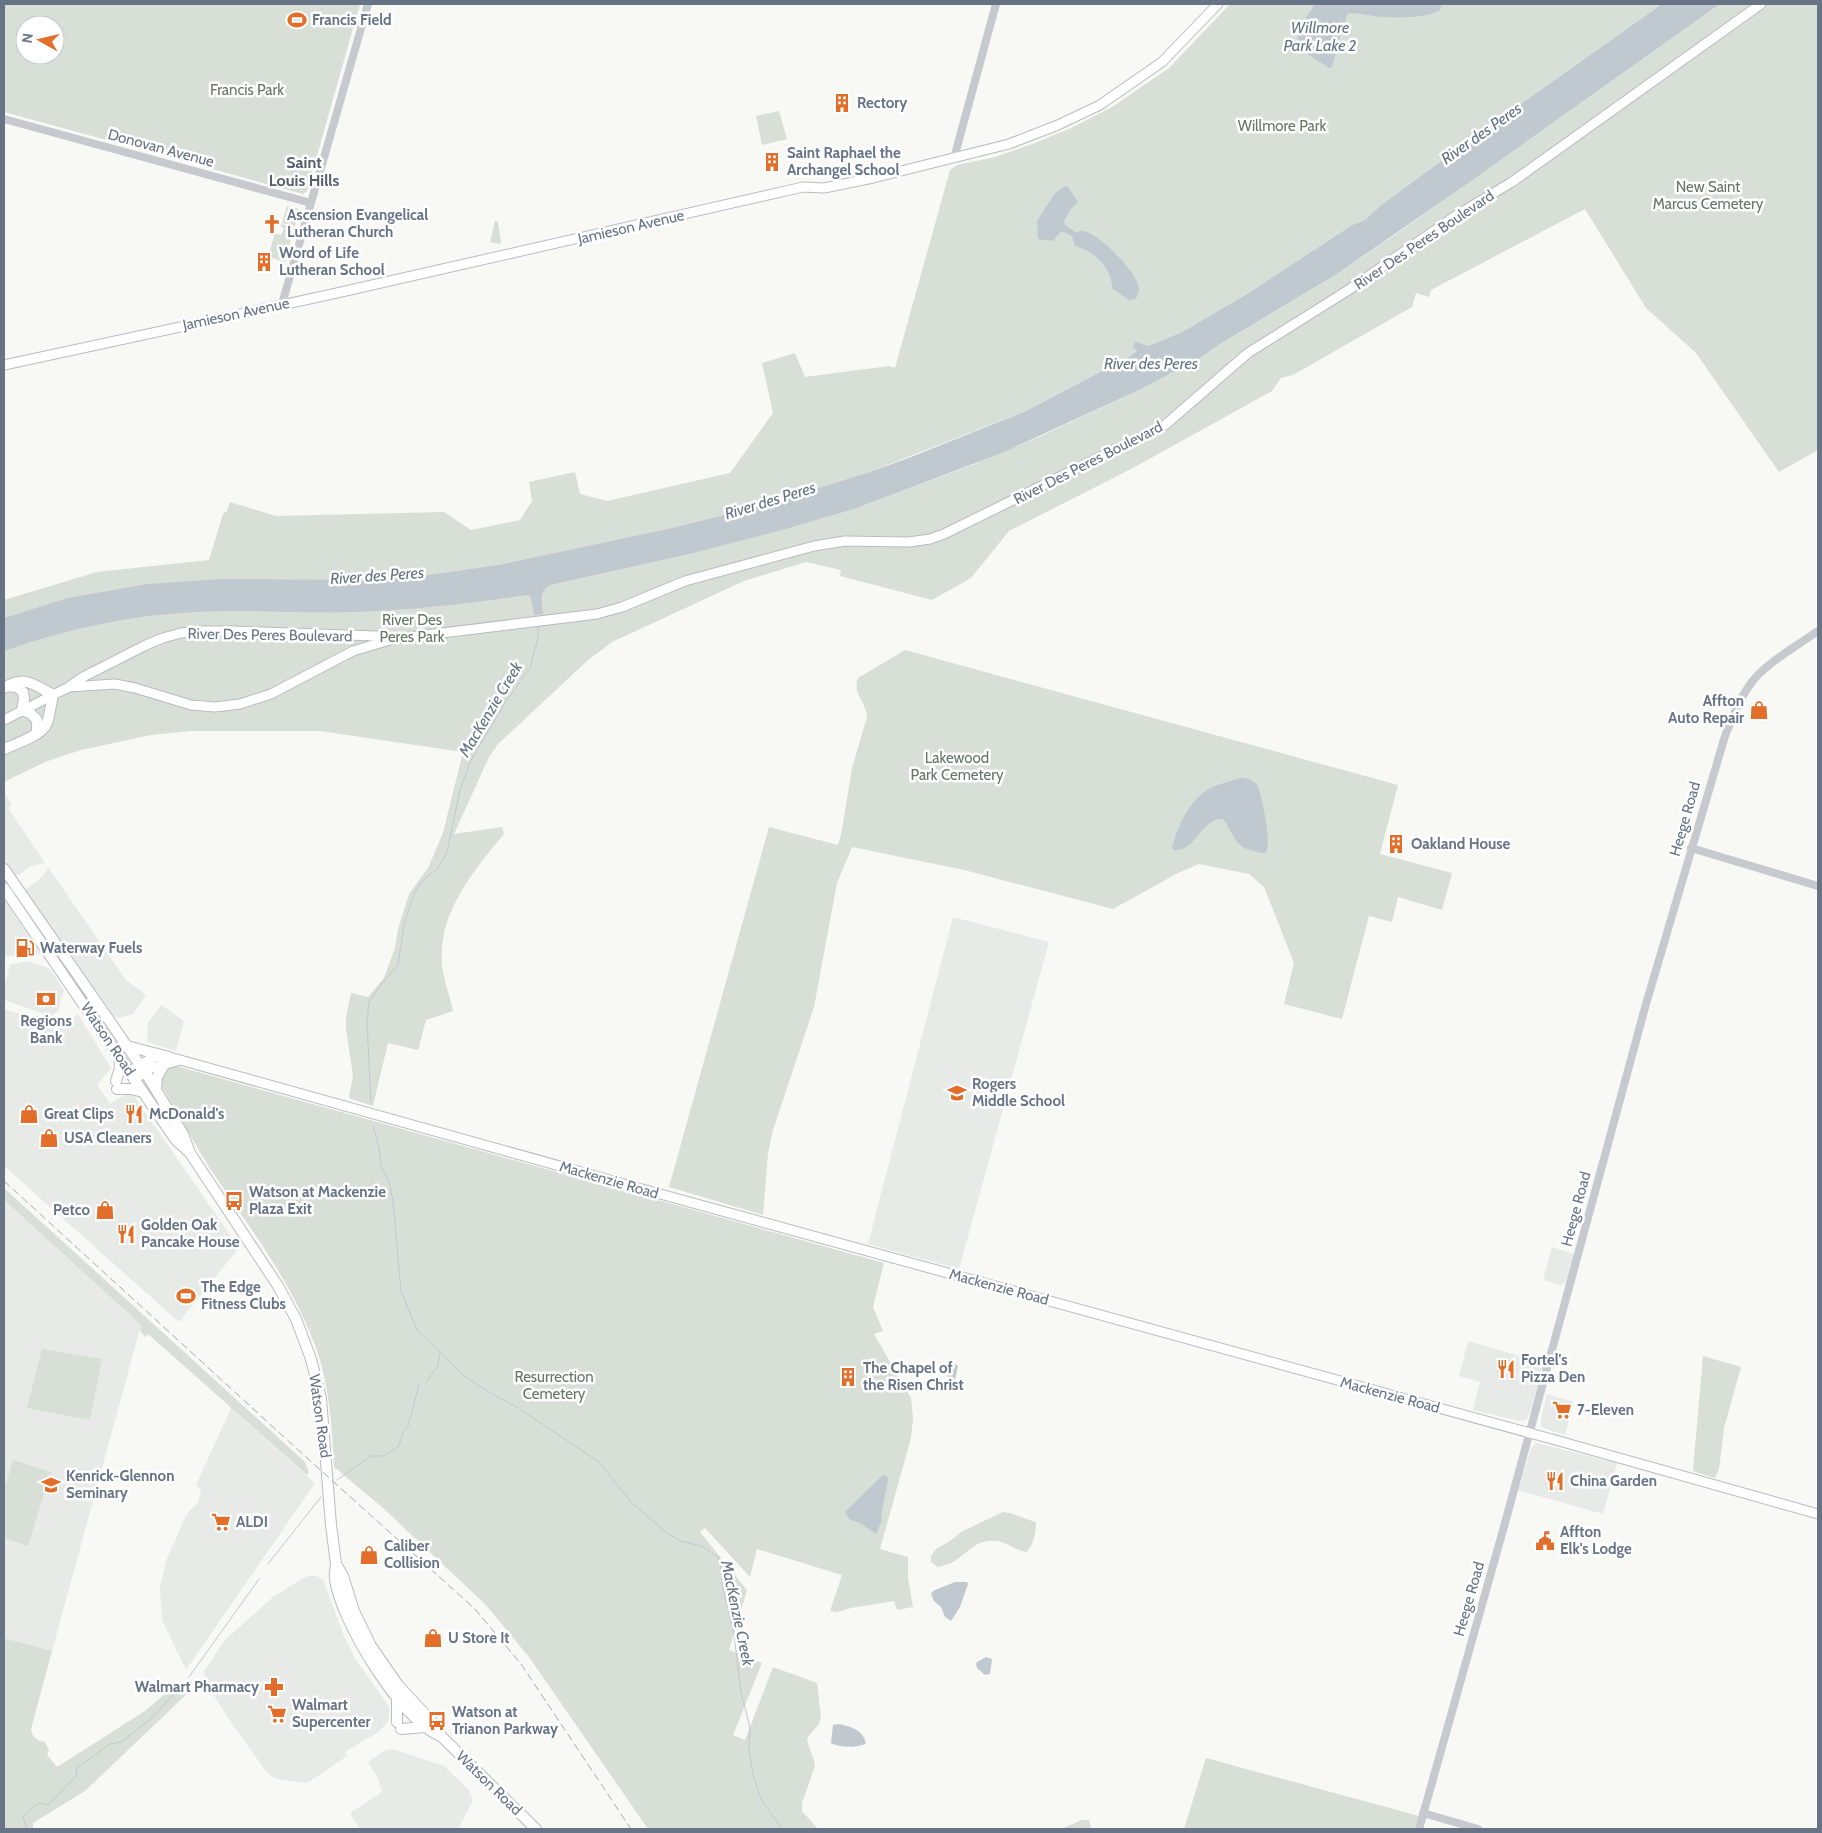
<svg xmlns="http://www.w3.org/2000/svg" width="1822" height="1833" viewBox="0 0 1822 1833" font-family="Cabin,sans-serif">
<rect width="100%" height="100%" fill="#f8f8f5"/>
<path fill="#e8eae8" d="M 4,792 L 12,805 L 8,808 L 45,863 L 31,866 L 15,877 L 4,865 Z
M 48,867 L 126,980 L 146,995 L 133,1014 L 118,1018 L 113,1016 L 97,992 L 87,983 L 24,891 L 43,876 Z
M 4,899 L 41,954 L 4,957 Z
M 953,917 L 1049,942 L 959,1269 L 868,1244 Z
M 27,961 L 49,968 L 64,990 L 58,1011 L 51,1016 L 4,1000 L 4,987 L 10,965 Z
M 161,1005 L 184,1021 L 176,1051 L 147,1042 L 148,1022 Z
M 4,1009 L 62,1027 L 78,1014 L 111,1068 L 97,1085 L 110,1104 L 127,1093 L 134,1096 L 239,1248 L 179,1322 L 4,1166 Z
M 4,1200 L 141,1325 L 52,1651 L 4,1638 Z
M 1552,1247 L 1574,1254 L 1567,1281 L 1561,1285 L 1543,1280 Z
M 1468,1341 L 1544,1363 L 1541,1380 L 1528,1417 L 1526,1420 L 1519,1421 L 1473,1410 L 1480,1382 L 1459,1376 Z
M 1546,1394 L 1574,1402 L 1565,1435 L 1543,1428 L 1541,1426 L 1541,1419 L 1546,1398 Z
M 231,1408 L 315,1483 L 186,1670 L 162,1620 L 160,1588 L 166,1561 L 185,1518 L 189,1511 L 198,1503 L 201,1490 L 196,1485 Z
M 1536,1443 L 1617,1463 L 1603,1514 L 1518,1490 L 1531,1448 Z
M 314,1575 L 323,1579 L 344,1636 L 356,1660 L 390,1708 L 388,1722 L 378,1732 L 345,1752 L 347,1756 L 307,1783 L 276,1779 L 267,1773 L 226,1715 L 205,1681 L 204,1671 L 225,1640 L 273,1597 L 305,1577 Z
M 393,1749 L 444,1766 L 468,1789 L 473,1800 L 458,1829 L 360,1829 L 350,1813 L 382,1792 L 378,1778 L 368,1762 L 386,1750 Z"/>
<path fill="#d8dfd6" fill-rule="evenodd" d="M 4,4 L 360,4 L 307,191 L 303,194 L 4,112 ZM 25,25 L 55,25 L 55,55 L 25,55 Z
M 1230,4 L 1662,4 L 1463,145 L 1380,206 L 1365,220 L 1352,225 L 1247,294 L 1182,332 L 1148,346 L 1135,341 L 1133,348 L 1136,350 L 1135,353 L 1026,411 L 867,473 L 857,508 L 972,465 L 1041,436 L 1137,391 L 1200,358 L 1220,344 L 1337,274 L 1396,234 L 1720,4 L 1818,4 L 1818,450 L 1779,472 L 1696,353 L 1646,308 L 1585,209 L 1431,290 L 1429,297 L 1416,293 L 1412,307 L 1293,375 L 1281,378 L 1272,391 L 1131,469 L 1009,531 L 971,578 L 932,600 L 840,576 L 841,570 L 806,562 L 744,581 L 612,642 L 587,661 L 498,744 L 489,757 L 454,834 L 502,827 L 504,834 C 472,873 438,912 442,966 C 444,981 450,996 453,1011 L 426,1020 L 418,1050 L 388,1043 L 373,1106 L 351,1099 L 349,1097 L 353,1076 L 346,1029 L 346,1017 L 351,993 L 368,997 L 384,978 L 395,948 L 398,929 L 409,894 L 428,868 L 443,833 L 463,752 L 320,731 L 191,731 L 151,735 L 81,750 L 45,762 L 4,782 L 4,600 L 97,572 L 209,560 L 223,514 L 227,511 L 230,502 L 276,516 L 444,512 L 471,530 L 520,520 L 532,501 L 529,482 L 575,472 L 580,494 L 607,501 L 730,473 L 773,413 L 762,363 L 795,353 L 805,377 L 889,366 L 895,368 L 950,170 L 957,165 L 995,157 L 1035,143 L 1071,128 L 1112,107 L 1169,68 Z
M 779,111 L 787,139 L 762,145 L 756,116 Z
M 287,206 L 299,209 L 295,226 L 282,223 Z
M 495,221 L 498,222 L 501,242 L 500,244 L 490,242 Z
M 279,224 L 286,225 L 286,228 L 287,225 L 294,227 L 285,262 L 268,257 L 275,233 L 281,235 L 284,228 L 278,225 Z
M 905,650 L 1398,785 L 1380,854 L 1452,873 L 1442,910 L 1398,897 L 1392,922 L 1369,916 L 1342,1019 L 1284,1004 L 1294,963 L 1264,887 L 1249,874 L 1199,864 L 1178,873 L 1113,909 L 964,870 L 852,847 L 837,883 L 814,1007 L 773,1130 L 768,1153 L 763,1215 L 669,1187 L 769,827 L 838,845 L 841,835 L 852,768 L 867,717 C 866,701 852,694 858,678 Z
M 176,1066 L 884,1263 L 873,1307 L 883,1331 L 874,1334 L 911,1398 L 913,1418 L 911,1438 L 880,1549 L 908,1557 L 908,1578 L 913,1607 L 897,1610 L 894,1601 L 851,1608 L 838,1612 L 830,1611 L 842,1575 L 757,1549 L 750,1577 L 705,1528 L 700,1532 L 747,1590 L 729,1650 L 762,1663 L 733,1735 L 745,1740 L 773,1667 L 817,1683 L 821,1717 L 819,1724 L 807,1738 C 808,1748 814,1756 815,1766 L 802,1803 L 802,1811 L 818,1829 L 648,1829 L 529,1657 L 485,1604 L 383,1508 L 334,1467 C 332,1424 329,1379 313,1340 C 288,1276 246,1223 209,1167 C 192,1140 178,1112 161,1085 L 161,1074 L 164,1069 Z
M 4,1188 L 305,1462 L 309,1472 L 307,1475 L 148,1334 L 146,1337 L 140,1331 L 141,1325 L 4,1200 Z
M 42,1349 L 102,1359 L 90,1420 L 27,1408 Z
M 1703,1356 L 1741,1367 L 1724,1428 L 1719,1469 L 1715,1478 L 1695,1472 L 1693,1470 Z
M 13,1460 L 51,1472 L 28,1546 L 4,1538 L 4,1490 Z
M 1003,1512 C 1015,1513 1024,1519 1036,1522 C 1036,1533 1034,1543 1027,1552 C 1016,1551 1008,1543 998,1541 C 976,1539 971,1550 956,1560 C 951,1564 944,1565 938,1567 L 931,1562 L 931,1556 L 936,1549 L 950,1541 L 961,1532 Z
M 4,1638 L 52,1651 L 31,1729 C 32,1737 37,1741 45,1742 L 49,1750 L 47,1755 L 57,1767 L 145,1711 L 180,1681 L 189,1692 L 85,1791 L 33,1823 L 33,1829 L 4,1829 Z
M 1206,1758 L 1419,1816 L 1415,1829 L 1184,1829 Z
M 1082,1820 L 1089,1820 L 1091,1829 L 1061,1829 Z"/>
<path fill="#c1c9d0" d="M 1315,4 L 1442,4 L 1440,10 C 1427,18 1398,18 1383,17 C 1371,16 1360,13 1348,13 L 1340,36 L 1332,67 L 1329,68 C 1322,63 1305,54 1300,47 C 1292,34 1309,14 1315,4 Z
M 1662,4 L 1720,4 L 1464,186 L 1337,274 L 1220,344 L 1200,358 L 1137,391 L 1002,453 L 857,508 L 782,530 L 693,553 L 550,585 C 538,592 542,603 543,614 L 534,615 L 531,597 L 528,595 C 470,603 413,610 355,612 C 302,614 249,609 196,612 C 130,615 66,629 4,651 L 4,618 L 68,598 L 148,584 L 223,579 L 362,580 L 429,575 L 499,565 L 668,529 L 761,506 L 867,473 L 911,457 L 1026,411 L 1130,356 L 1137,351 L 1133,348 L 1135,341 L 1148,346 L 1182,332 L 1247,294 L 1352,225 L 1365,220 L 1380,206 L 1463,145 Z
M 1065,186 L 1068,187 L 1078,202 L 1070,210 L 1064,221 L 1065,225 L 1075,232 C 1076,232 1082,231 1083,231 C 1099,233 1137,272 1139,288 C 1139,292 1137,296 1135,299 L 1129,300 L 1113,289 C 1111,284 1112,279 1109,274 C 1101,258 1091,251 1075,246 L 1072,236 L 1061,231 L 1053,241 L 1038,239 L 1037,221 L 1055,193 Z
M 1240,778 C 1246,778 1253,779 1257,785 C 1262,794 1273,849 1265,853 C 1263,854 1245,849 1243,847 C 1235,843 1229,826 1223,819 C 1201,818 1195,853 1174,850 L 1172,848 C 1177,828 1186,807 1203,793 C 1212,785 1229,782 1240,778 Z
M 954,1363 L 958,1366 L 954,1384 L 951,1383 L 946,1373 L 949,1364 Z
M 883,1475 L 887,1476 L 888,1480 L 881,1516 L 882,1520 L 876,1534 L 860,1523 L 849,1519 L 845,1512 Z
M 955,1582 L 967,1582 L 968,1584 L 960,1607 L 951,1621 L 945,1617 L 941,1607 L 934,1601 L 931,1594 L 933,1591 Z
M 986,1657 L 992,1659 L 990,1674 L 985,1675 L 977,1668 L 976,1664 L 977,1662 Z
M 839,1724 C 852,1727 862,1729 866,1743 C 860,1748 839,1748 831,1743 L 833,1725 Z"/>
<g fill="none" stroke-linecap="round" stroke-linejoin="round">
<path stroke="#c1c9d0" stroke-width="1" d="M 371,1102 L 367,1022 L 369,1002 L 379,987 L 398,965 L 404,924 L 415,892 L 421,882 L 438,868 L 447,852 L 460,790 L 471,760 L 506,701 L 530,668 L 538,638 L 538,624
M 373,1126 L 379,1148 L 381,1166 L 389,1181 L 393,1201 L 401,1291 L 417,1330 L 464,1376 L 492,1394 L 517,1407 L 599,1462 L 631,1502 L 667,1533 L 681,1541 L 701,1546 L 717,1556 L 720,1563 L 723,1589 L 734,1634 L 741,1692 L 750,1728 L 749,1748 L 753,1775 L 761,1799 L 782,1829
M 427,1381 L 437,1367 L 440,1355
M 337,1480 L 371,1456 L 383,1456 L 398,1447 L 404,1431 L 408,1426 L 419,1385
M 268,1564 L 321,1497
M 189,1677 L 259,1579
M 27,1829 L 23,1816 L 38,1803 L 48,1805 L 76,1776 L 77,1768 L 110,1744 L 121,1742 L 152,1718 L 183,1684"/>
<g stroke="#b8bcc2" stroke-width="11">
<path id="secondary" d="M 4,365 L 328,295 L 803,187 L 824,188 L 873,178 L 1009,144 L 1058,125 L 1100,105 L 1162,62 L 1218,4
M 69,687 L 115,684 L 135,688 L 191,705 L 215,707 L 240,704 L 271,694 L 353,651 L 393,639 L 597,614 L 622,607 L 685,581 L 814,546 L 845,541 L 909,542 L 930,539 L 944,534 L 1165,425 L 1248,353 L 1350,289 L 1457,215 L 1512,182 L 1761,4
M 4,720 L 69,687 L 83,677 L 146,645 L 163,638 L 181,633 L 203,631 L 233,631 L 376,636 L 390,638
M 130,1071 L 154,1057 L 173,1058 L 642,1189 L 1559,1441 L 1818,1514
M 135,1079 L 151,1068 L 181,1060"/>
</g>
<g stroke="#b9bcc1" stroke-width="12">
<path id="primary" d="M 6,686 L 17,687 L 23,692 L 24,699 L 22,710 L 30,713 L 37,720 L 37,734
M 4,688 C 25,675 33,684 53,695 C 51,704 50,714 47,723 C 43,735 15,744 4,749
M 4,869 L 145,1072 L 183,1134 L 190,1153 L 278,1286 L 296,1319 L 311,1359 L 321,1399 L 331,1525 L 336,1564 L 343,1576 L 354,1611 L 371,1646 L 398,1685 L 436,1726 L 441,1736 L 536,1829
M 4,888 L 175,1139 L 189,1152
M 127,1046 L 169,1057
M 116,1081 L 120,1068 L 119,1057
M 117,1089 L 131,1089 L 143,1092
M 156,1089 L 157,1077 L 164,1065
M 336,1564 C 336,1568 334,1574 335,1579 C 340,1620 402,1722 441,1736
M 397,1697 L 397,1722
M 401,1729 L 425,1727"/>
</g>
<path stroke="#c6c9cd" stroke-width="8" d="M 4,119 L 311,203
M 954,158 L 996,4
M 282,304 L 368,4
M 1691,848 L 1818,886
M 1423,1813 L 1478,1829
M 1419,1829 L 1505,1523 L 1646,1004 L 1725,736 C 1733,716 1741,694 1756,677 C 1773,659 1798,645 1818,631"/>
<use href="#secondary" stroke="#fff" stroke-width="9"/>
<use href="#primary" stroke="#fff" stroke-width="10"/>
<path stroke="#a6abb2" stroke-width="1" stroke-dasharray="8 4" stroke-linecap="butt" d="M 4,1181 L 307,1458 L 475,1609 L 521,1664 L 631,1829"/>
</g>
<defs>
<g id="stadium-bare" transform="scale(1.5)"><path d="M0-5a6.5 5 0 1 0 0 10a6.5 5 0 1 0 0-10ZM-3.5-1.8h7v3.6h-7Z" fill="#e36e2a" stroke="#fff" stroke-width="2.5" paint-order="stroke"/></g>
<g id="building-bare" transform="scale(1.5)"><path d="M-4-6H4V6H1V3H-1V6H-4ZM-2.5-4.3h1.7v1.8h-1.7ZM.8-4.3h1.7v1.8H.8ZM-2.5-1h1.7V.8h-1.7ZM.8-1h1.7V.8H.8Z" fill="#e36e2a" stroke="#fff" stroke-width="2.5" paint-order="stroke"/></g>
<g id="church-bare" transform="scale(1.5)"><path d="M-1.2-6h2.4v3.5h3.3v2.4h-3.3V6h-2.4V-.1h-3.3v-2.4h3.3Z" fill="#e36e2a" stroke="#fff" stroke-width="2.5" paint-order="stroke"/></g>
<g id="shop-bare" transform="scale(1.5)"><path d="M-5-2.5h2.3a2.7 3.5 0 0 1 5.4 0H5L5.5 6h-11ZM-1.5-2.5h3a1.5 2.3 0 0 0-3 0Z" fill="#e36e2a" stroke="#fff" stroke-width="2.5" paint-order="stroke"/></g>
<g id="fuel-bare" transform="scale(1.5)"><path d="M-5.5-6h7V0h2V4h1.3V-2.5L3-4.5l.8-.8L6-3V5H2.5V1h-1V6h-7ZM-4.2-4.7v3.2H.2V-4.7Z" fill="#e36e2a" stroke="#fff" stroke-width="2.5" paint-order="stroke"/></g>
<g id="bank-bare" transform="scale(1.5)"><path d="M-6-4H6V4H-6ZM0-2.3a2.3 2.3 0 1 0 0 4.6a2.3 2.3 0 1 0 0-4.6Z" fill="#e36e2a" stroke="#fff" stroke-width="2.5" paint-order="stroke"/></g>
<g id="school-bare" transform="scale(1.5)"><path d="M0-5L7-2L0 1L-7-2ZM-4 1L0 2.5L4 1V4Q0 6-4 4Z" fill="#e36e2a" stroke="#fff" stroke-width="2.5" paint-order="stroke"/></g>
<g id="restaurant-bare" transform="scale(1.5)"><path d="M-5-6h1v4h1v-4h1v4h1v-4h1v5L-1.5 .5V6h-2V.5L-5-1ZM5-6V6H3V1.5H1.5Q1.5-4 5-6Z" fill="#e36e2a" stroke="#fff" stroke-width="2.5" paint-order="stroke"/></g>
<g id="bus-bare" transform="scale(1.5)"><path d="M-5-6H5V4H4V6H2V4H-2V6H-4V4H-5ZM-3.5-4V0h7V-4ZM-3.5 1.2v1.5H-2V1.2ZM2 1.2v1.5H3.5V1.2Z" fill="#e36e2a" stroke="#fff" stroke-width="2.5" paint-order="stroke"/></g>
<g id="supermarket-bare" transform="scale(1.5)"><path d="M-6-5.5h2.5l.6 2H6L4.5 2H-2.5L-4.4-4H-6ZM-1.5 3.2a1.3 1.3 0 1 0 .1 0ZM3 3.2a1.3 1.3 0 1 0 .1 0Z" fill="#e36e2a" stroke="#fff" stroke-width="2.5" paint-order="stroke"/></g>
<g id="civic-bare" transform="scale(1.5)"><path d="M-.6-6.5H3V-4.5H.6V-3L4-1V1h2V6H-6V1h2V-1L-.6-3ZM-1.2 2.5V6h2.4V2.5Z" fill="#e36e2a" stroke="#fff" stroke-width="2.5" paint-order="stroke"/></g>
<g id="pharmacy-bare" transform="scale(1.5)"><path d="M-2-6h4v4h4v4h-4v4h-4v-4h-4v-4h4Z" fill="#e36e2a" stroke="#fff" stroke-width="2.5" paint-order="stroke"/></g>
</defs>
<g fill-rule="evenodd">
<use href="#stadium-bare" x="297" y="20"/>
<use href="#building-bare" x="842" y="103"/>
<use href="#building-bare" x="772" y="162"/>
<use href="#church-bare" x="272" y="224"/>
<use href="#building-bare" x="264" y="262"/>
<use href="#shop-bare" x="1759" y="710"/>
<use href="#building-bare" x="1396" y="844"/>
<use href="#fuel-bare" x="25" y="948"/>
<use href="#bank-bare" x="46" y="999"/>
<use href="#school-bare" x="957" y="1093"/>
<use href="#shop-bare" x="29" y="1114"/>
<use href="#restaurant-bare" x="134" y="1114"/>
<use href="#shop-bare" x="49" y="1138"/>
<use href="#bus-bare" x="234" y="1201"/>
<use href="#shop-bare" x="105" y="1210"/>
<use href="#restaurant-bare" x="126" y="1234"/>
<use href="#stadium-bare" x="186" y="1296"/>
<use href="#restaurant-bare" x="1506" y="1369"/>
<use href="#building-bare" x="848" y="1377"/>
<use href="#supermarket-bare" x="1562" y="1410"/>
<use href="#restaurant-bare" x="1555" y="1481"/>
<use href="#school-bare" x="51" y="1485"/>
<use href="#supermarket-bare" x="221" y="1522"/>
<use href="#civic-bare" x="1545" y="1541"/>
<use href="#shop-bare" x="369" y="1555"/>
<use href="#shop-bare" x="433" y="1638"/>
<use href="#pharmacy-bare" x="274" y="1687"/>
<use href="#supermarket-bare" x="277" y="1714"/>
<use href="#bus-bare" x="437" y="1721"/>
</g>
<g text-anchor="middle" stroke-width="5" stroke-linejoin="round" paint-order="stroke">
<g font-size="15" font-weight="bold" fill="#677486" stroke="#fff" text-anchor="start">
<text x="312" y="25">Francis Field</text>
<text x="857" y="108">Rectory</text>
<text x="787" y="158">Saint Raphael the<tspan x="787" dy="17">Archangel School</tspan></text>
<text x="287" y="220">Ascension Evangelical<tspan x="287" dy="17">Lutheran Church</tspan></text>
<text x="279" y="258">Word of Life<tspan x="279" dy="17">Lutheran School</tspan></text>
<text x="1744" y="706" text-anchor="end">Affton<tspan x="1744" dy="17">Auto Repair</tspan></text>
<text x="1411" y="849">Oakland House</text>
<text x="40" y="953">Waterway Fuels</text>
<text x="46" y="1026" text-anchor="middle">Regions<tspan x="46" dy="17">Bank</tspan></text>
<text x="972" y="1089">Rogers<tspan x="972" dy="17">Middle School</tspan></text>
<text x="44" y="1119">Great Clips</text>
<text x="149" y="1119">McDonald's</text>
<text x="64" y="1143">USA Cleaners</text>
<text x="249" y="1197">Watson at Mackenzie<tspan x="249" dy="17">Plaza Exit</tspan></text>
<text x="90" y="1215" text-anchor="end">Petco</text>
<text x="141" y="1230">Golden Oak<tspan x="141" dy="17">Pancake House</tspan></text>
<text x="201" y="1292">The Edge<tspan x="201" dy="17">Fitness Clubs</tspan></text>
<text x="1521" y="1365">Fortel's<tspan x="1521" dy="17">Pizza Den</tspan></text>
<text x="863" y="1373">The Chapel of<tspan x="863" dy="17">the Risen Christ</tspan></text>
<text x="1577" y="1415">7-Eleven</text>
<text x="66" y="1481">Kenrick-Glennon<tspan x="66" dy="17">Seminary</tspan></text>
<text x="1570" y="1486">China Garden</text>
<text x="236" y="1527">ALDI</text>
<text x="1560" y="1537">Affton<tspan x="1560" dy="17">Elk's Lodge</tspan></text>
<text x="384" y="1551">Caliber<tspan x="384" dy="17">Collision</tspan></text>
<text x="448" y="1643">U Store It</text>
<text x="259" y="1692" text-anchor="end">Walmart Pharmacy</text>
<text x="292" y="1710">Walmart<tspan x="292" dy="17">Supercenter</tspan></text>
<text x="452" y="1717">Watson at<tspan x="452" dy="17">Trianon Parkway</tspan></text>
</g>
<g font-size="15" fill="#637862" stroke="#fff">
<text x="247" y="95">Francis Park</text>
<text x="1282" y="131">Willmore Park</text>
<text x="1708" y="192">New Saint<tspan x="1708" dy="17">Marcus Cemetery</tspan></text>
<text x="412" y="625">River Des<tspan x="412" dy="17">Peres Park</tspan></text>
<text x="957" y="763">Lakewood<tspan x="957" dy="17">Park Cemetery</tspan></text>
<text x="554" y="1382">Resurrection<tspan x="554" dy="17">Cemetery</tspan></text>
</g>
<g font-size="15" fill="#677486" stroke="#fff">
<text transform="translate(161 148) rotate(15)" y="5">Donovan Avenue</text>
<text transform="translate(631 227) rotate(-13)" y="5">Jamieson Avenue</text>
<text transform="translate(1424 240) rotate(-34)" y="5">River Des Peres Boulevard</text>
<text transform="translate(236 314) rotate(-12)" y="5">Jamieson Avenue</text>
<text transform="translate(1088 463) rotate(-27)" y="5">River Des Peres Boulevard</text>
<text transform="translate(270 635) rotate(1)" y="5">River Des Peres Boulevard</text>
<text transform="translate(1685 819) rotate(-74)" y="5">Heege Road</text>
<text transform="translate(108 1039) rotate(56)" y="5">Watson Road</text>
<text transform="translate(609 1180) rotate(16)" y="5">Mackenzie Road</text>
<text transform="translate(1576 1209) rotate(-75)" y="5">Heege Road</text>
<text transform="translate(999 1287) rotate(15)" y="5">Mackenzie Road</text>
<text transform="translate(1390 1395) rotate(15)" y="5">Mackenzie Road</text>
<text transform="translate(320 1416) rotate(82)" y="5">Watson Road</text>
<text transform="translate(1469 1599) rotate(-74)" y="5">Heege Road</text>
<text transform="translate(489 1783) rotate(44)" y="5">Watson Road</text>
</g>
<g font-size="16" font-style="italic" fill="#637582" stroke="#fff">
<text x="1320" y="33">Willmore<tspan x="1320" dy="18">Park Lake 2</tspan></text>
<text transform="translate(1481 133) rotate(-35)" y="6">River des Peres</text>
<text x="1151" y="369">River des Peres</text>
<text transform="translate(770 500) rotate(-17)" y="6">River des Peres</text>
<text transform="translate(377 575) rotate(-4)" y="6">River des Peres</text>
<text transform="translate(490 709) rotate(-59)" y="6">MacKenzie Creek</text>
<text transform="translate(738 1613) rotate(78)" y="6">MacKenzie Creek</text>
</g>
<g font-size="16" font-weight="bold" fill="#555e6b" stroke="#fff">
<text x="304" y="168">Saint<tspan x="304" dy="18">Louis Hills</tspan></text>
</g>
</g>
<rect width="1822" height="1833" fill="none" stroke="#677486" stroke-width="10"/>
<g transform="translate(40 40) rotate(278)"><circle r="24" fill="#ffffff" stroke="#c2c7cf"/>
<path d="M0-4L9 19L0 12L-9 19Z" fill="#e36e2a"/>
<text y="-8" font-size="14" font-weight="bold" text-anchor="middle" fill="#677486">N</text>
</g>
</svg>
